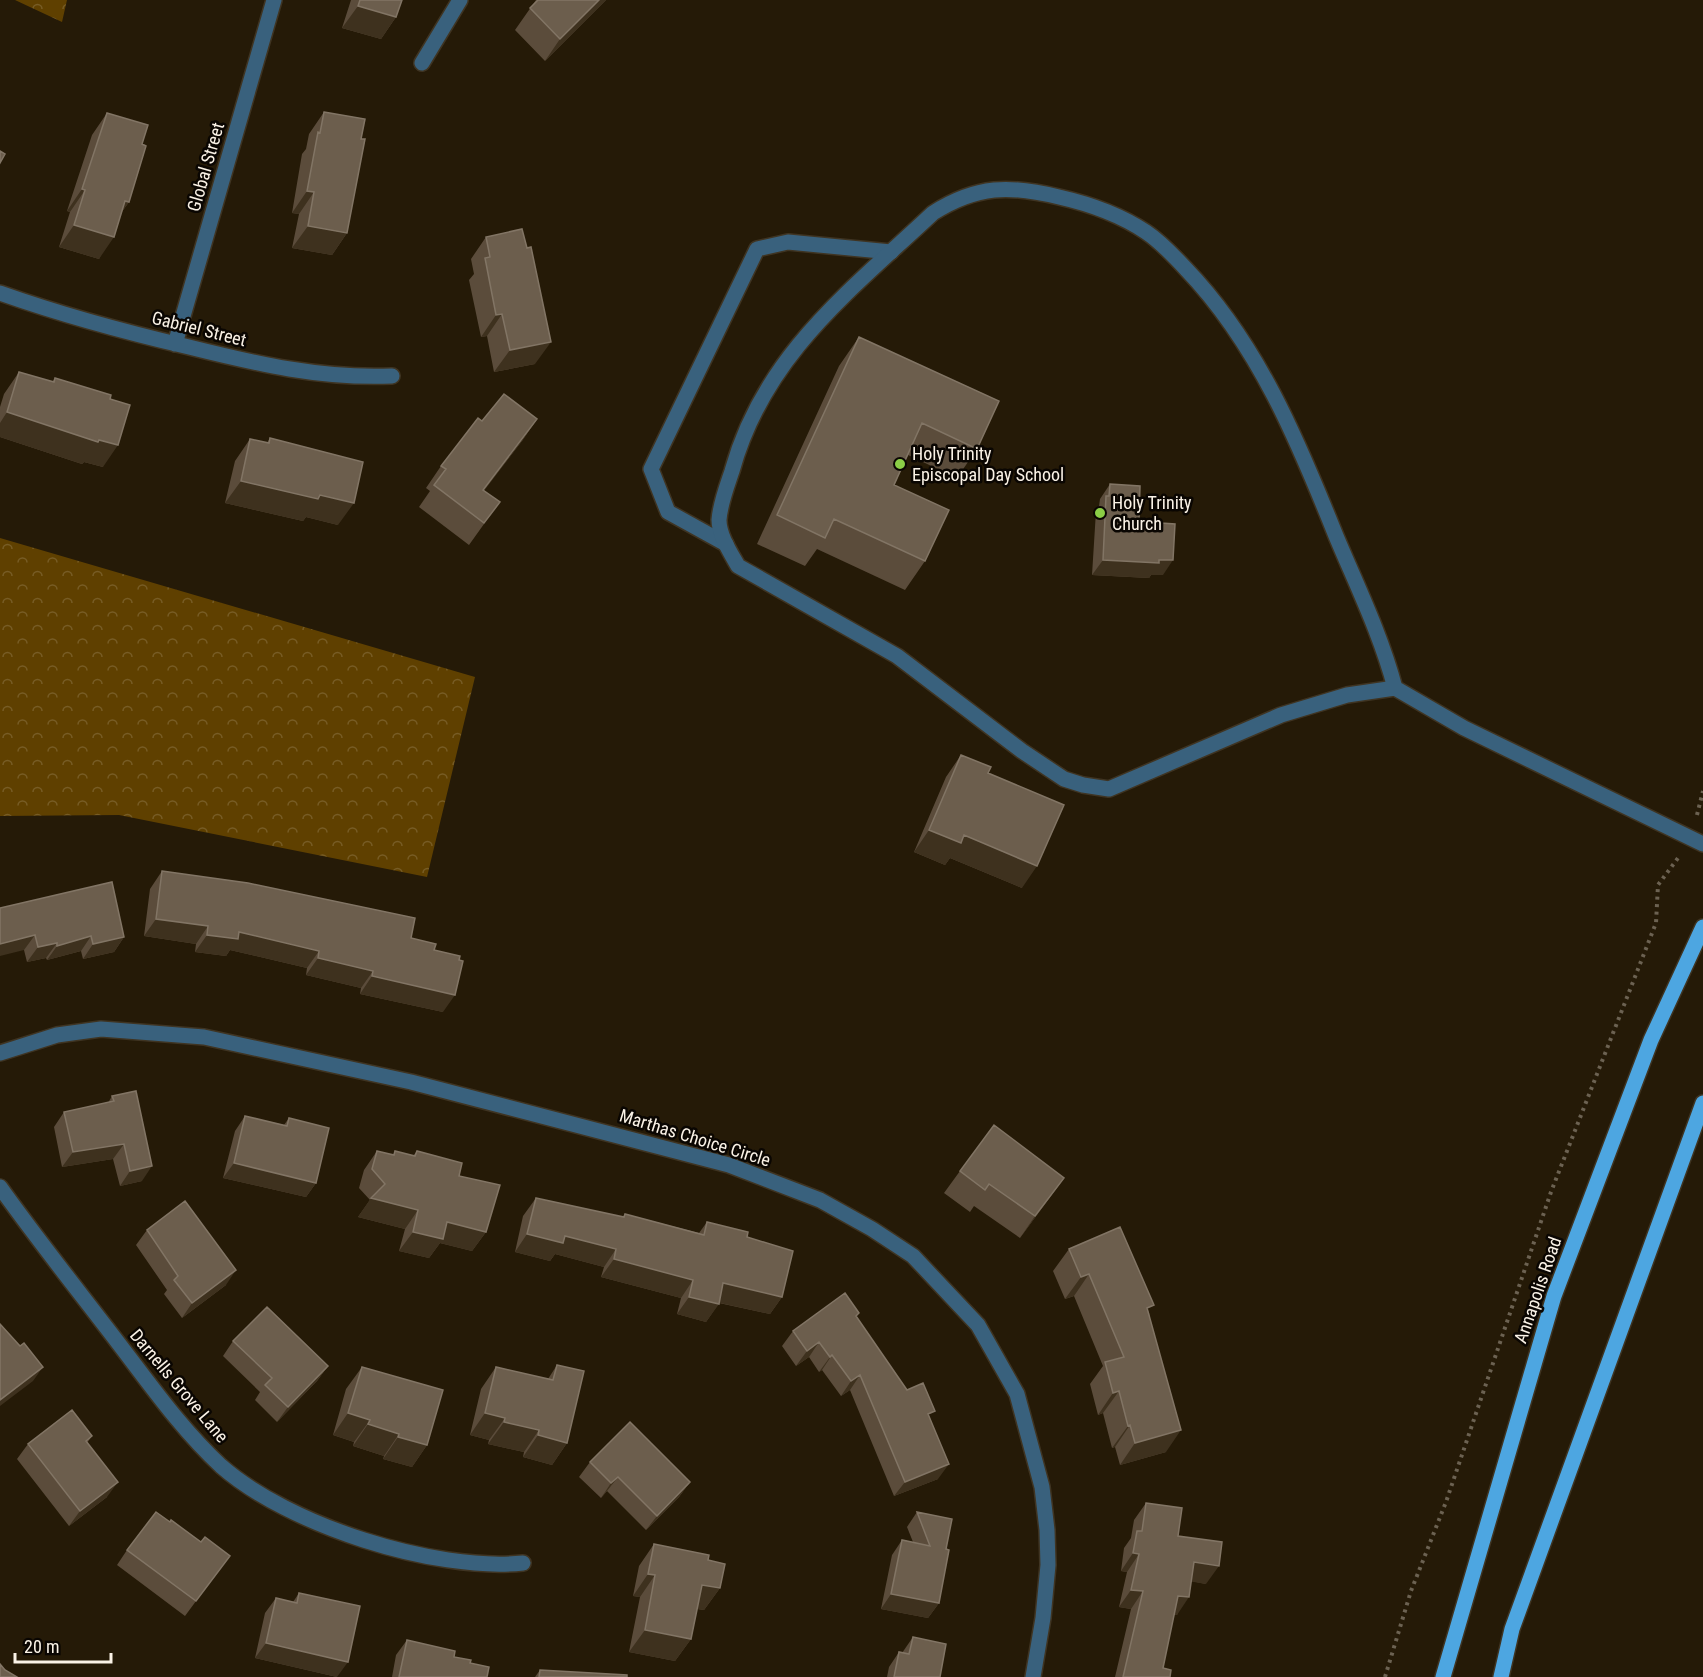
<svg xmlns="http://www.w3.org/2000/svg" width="1703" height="1677" viewBox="0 0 1703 1677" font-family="'Roboto Condensed',sans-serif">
<defs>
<pattern id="forest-crowns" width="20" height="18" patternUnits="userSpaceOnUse" patternTransform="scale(1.5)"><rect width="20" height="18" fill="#5f4000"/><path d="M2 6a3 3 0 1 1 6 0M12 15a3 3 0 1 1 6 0" fill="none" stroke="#775c25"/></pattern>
</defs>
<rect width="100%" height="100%" fill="#251a07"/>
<path fill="url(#forest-crowns)" d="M 15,0 L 67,0 L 62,22 Z
M 0,538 L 475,677 L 427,877 L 119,815 L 0,816 Z"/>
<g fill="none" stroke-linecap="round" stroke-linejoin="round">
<g stroke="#3f3422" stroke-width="18">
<path id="lane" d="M 422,63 L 460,0
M 726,544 L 668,512 L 651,469 L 757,249 L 788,242 L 891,252"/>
</g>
<g stroke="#3f3422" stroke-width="18">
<path id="street" d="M 0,293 C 62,315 125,332 189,347 C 257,364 322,379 392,376
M 175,344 L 274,0
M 1395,688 C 1381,635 1357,586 1336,536 C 1298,441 1258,344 1186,269 C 1174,256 1161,242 1146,232 C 1119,214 1090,204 1059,197 C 1010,185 977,185 933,213 C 850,291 764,355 732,471 C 727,486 720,504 719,520 C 719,535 730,552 738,566 L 897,656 L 1022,751 L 1064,779 L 1083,785 L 1109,789 L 1281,715 L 1347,695 L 1395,688 L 1464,728 L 1703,844
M 0,1053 L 57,1035 L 101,1029 L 204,1037 L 411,1082 L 729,1165 L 820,1200 L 872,1229 L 913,1256 L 978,1325 L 1017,1394 L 1042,1487 L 1047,1530 L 1048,1565 L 1043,1618 L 1033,1677
M 0,1187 C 37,1239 77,1289 116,1340 C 149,1383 181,1429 221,1466 C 288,1525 434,1572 523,1563"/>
</g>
<g stroke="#3f3422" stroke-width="18">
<path id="primary" d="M 1443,1677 L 1554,1296 L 1651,1040 L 1703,927
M 1501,1677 L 1512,1629 L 1703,1103"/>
</g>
<path stroke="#6c6252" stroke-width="4" stroke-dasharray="3 4.5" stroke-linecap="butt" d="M 1697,815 L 1703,791
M 1385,1677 L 1411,1591 L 1446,1502 L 1551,1192 L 1656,923 L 1658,885 L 1678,858"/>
<use href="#lane" stroke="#39617d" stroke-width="15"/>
<use href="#street" stroke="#39617d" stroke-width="15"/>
<use href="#primary" stroke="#4da6e1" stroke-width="15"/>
</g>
<path fill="#5b4c3b" d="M 351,0 L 402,0 L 396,17 L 381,39 L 342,28 Z
M 536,0 L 606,0 L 545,61 L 515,30 Z
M 324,112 L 361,139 L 347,233 L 332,255 L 292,248 L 299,214 L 292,213 L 302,154 L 306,149 L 309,134 Z
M 107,113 L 142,144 L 129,202 L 121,213 L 99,259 L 59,247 L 70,212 L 67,211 L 92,135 Z
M 486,237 L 535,364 L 494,372 L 487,336 L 481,337 L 469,280 L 474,274 L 471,259 Z
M 859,337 L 977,449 L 957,478 L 908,455 L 894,485 L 925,561 L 905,590 L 817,549 L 805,566 L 757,544 L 839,366 Z
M 19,372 L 52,382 L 55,378 L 110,399 L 103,467 L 84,462 L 82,464 L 0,437 L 0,407 L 4,394 Z
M 537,419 L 522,441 L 484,490 L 484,524 L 469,545 L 419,507 L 430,491 L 426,488 L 441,466 L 482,421 Z
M 270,438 L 338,525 L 306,517 L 303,521 L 225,503 L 235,461 L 250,439 L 267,443 Z
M 1110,484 L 1139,519 L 1161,523 L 1163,575 L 1151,575 L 1149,578 L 1092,575 L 1096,511 L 1099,506 L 1100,499 Z
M 961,755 L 988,773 L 1022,888 L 950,858 L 945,865 L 914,852 L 946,777 Z
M 162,871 L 411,938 L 434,950 L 443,1012 L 360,994 L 361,988 L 306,975 L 307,968 L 230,950 L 226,956 L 195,952 L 196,944 L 144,936 L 150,889 Z
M 0,908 L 124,937 L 114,952 L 83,959 L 81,951 L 47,960 L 46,958 L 27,962 L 24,950 Z
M 112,1096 L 142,1181 L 120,1186 L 113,1159 L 62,1167 L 54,1127 L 64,1112 L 108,1103 Z
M 245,1116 L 284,1125 L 289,1118 L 316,1183 L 306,1197 L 223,1178 L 235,1131 Z
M 377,1151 L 393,1155 L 395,1151 L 413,1156 L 417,1151 L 459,1176 L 486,1232 L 472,1251 L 440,1243 L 429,1258 L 399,1251 L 405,1229 L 358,1217 L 370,1200 L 359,1188 L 364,1170 Z
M 960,1171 L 1064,1178 L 1020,1238 L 974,1206 L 970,1212 L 944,1193 Z
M 536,1198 L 623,1217 L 625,1214 L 699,1233 L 707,1222 L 747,1237 L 782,1297 L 770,1314 L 719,1303 L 706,1322 L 677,1314 L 681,1298 L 601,1277 L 604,1267 L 555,1254 L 550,1261 L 515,1252 L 523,1216 Z
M 147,1230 L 226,1285 L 182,1318 L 164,1294 L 167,1290 L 136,1245 Z
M 1069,1249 L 1149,1312 L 1166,1452 L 1120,1465 L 1115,1447 L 1112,1448 L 1103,1413 L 1098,1415 L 1090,1384 L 1103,1366 L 1074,1296 L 1065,1299 L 1053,1271 Z
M 856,1317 L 907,1390 L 930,1418 L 938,1479 L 894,1496 L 850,1390 L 841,1396 L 822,1370 L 819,1372 L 809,1357 L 796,1366 L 782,1346 L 793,1331 Z
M 233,1341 L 328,1366 L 317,1381 L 277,1422 L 255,1400 L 260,1392 L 223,1356 Z
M 557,1365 L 567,1443 L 552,1465 L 523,1457 L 524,1452 L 488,1444 L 489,1440 L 470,1435 L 481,1389 L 496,1367 L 548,1379 Z
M 362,1367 L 427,1445 L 412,1467 L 383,1459 L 384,1456 L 353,1446 L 354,1442 L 333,1435 L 346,1389 Z
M 92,1436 L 87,1443 L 107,1497 L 69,1526 L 17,1459 L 28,1444 Z
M 590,1462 L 690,1482 L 679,1497 L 646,1530 L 607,1491 L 601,1498 L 579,1477 Z
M 1146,1503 L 1178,1536 L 1206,1584 L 1191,1581 L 1177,1615 L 1174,1615 L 1163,1668 L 1170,1677 L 1115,1677 L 1131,1609 L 1119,1607 L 1127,1572 L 1121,1571 L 1124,1548 L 1131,1538 L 1134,1520 Z
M 917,1512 L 946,1549 L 939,1603 L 928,1618 L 881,1609 L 892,1555 L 902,1540 L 913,1542 L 907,1527 Z
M 170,1522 L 201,1542 L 219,1570 L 185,1616 L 117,1565 L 127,1550 Z
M 654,1544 L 708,1560 L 720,1588 L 704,1610 L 697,1609 L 691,1639 L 675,1661 L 629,1652 L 640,1597 L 633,1596 L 639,1566 Z
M 299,1593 L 337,1677 L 255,1658 L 265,1613 L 276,1598 L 293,1602 Z
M 913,1637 L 940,1677 L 887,1677 L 889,1667 L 899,1652 L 902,1653 Z
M 407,1640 L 470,1663 L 487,1677 L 392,1677 L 396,1655 Z
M 540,1670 L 627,1677 L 535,1677 Z"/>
<path fill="#3e311e" d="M 599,0 L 606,0 L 545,61 L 560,39 Z
M 358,6 L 396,17 L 381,39 L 342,28 Z
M 82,189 L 85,190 L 70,212 L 67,211 Z
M 307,191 L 314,192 L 299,214 L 292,213 Z
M 125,201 L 129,202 L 113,224 Z
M 74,225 L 114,237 L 99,259 L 59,247 Z
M 308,226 L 347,233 L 332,255 L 292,248 Z
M 502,314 L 487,336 L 481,337 L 496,315 Z
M 551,342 L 535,364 L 494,372 L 510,350 Z
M 7,412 L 99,440 L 118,445 L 103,467 L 84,462 L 82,464 L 0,437 L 0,423 Z
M 537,419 L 522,441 L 468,512 L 483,490 Z
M 241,481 L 320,495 L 354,503 L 338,525 L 306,517 L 303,521 L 225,503 Z
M 1103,560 L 1173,560 L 1163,575 L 1151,575 L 1149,578 L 1092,575 Z
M 929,830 L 964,835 L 1037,866 L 1022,888 L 950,858 L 945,865 L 914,852 Z
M 156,919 L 208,926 L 196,944 L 144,936 Z
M 239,932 L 319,951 L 307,968 L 230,950 L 226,956 L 195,952 L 207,935 Z
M 35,935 L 24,950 L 0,956 L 0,944 Z
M 91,936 L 81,951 L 47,960 L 57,946 Z
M 124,937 L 114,952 L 83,959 L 93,944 Z
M 57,943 L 46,958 L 27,962 L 38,947 Z
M 318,958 L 373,971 L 361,988 L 306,975 Z
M 372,976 L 455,995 L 443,1012 L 360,994 Z
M 124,1144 L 113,1159 L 62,1167 L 73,1152 Z
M 234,1163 L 316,1183 L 306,1197 L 223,1178 Z
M 152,1166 L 142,1181 L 120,1186 L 130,1171 Z
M 1064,1178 L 1048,1200 L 1020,1238 L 1035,1216 Z
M 371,1198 L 418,1210 L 405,1229 L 358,1217 Z
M 447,1222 L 486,1232 L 472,1251 L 440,1243 L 429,1258 L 399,1251 L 413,1232 Z
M 527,1234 L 565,1236 L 616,1249 L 604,1267 L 555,1254 L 550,1261 L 515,1252 Z
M 614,1259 L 693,1280 L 681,1298 L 601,1277 Z
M 236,1270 L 226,1285 L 182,1318 L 192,1303 Z
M 1089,1274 L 1074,1296 L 1065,1299 L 1081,1277 Z
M 723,1283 L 782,1297 L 770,1314 L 711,1301 Z
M 689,1297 L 719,1304 L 706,1322 L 677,1314 Z
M 819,1342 L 809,1357 L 796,1366 L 807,1351 Z
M 832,1355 L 822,1370 L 819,1372 L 830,1357 Z
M 328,1366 L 317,1381 L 277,1422 L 288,1407 Z
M 43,1367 L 33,1381 L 0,1406 L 0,1400 Z
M 860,1375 L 850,1390 L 841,1396 L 851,1381 Z
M 1119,1391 L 1103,1413 L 1098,1415 L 1113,1393 Z
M 348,1413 L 370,1420 L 354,1442 L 333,1435 Z
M 485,1413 L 505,1418 L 489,1440 L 470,1435 Z
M 504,1422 L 539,1430 L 524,1452 L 488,1444 Z
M 368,1424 L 399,1434 L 384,1456 L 353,1446 Z
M 1130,1425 L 1115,1447 L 1112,1448 L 1128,1426 Z
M 1181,1430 L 1166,1452 L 1120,1465 L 1135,1443 Z
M 538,1435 L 567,1443 L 552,1465 L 523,1457 Z
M 398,1437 L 427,1445 L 412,1467 L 383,1459 Z
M 949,1464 L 938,1479 L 894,1496 L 905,1482 Z
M 618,1477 L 607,1491 L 601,1498 L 611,1483 Z
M 118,1482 L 107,1497 L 69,1526 L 80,1511 Z
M 690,1482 L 679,1497 L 646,1530 L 657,1516 Z
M 1133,1553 L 1139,1554 L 1127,1572 L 1121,1571 Z
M 1194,1562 L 1219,1566 L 1206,1584 L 1182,1580 Z
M 648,1574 L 655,1575 L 640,1597 L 633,1596 Z
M 702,1585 L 720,1588 L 704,1610 L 687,1607 Z
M 1131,1590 L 1143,1591 L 1131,1609 L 1119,1607 Z
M 891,1594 L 939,1603 L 928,1618 L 881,1609 Z
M 1178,1596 L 1189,1597 L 1177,1615 L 1166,1614 Z
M 645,1630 L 691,1639 L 675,1661 L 629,1652 Z
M 266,1643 L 348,1662 L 337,1677 L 255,1658 Z"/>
<path fill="#6c5e4d" stroke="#827565" stroke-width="1.5" d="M 360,0 L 402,0 L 396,17 L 358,6 Z
M 538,0 L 599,0 L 560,39 L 530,8 Z
M 324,112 L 365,119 L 361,139 L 365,139 L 347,233 L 308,226 L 314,192 L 307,191 L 318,132 L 320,133 Z
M 107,113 L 148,125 L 142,144 L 146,146 L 129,202 L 125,201 L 114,237 L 74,225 L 85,190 L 82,189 Z
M 0,151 L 5,154 L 0,163 Z
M 522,229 L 527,248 L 531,247 L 551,342 L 510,350 L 502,314 L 496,315 L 485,258 L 490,257 L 486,237 Z
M 859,337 L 999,401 L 977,449 L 922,423 L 894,485 L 949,510 L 925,561 L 834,519 L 825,538 L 777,515 Z
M 19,372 L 54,382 L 55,378 L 111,395 L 110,399 L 130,405 L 118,445 L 99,440 L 98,442 L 7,412 Z
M 504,394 L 537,419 L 483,490 L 500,502 L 484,523 L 434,485 L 446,469 L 441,466 L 478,418 L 482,421 Z
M 270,438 L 363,462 L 354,503 L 320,495 L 318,499 L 241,481 L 250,439 L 269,443 Z
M 1110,484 L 1140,486 L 1139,519 L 1161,521 L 1161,523 L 1175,524 L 1173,560 L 1159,560 L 1159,563 L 1103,560 L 1106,496 L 1109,496 Z
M 961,755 L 991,767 L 988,773 L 1064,805 L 1037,866 L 964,835 L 961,843 L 929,830 Z
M 162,871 L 248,883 L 415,918 L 411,938 L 436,944 L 434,950 L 460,956 L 459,960 L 463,961 L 455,995 L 372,976 L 373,971 L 318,958 L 319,951 L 239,932 L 238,939 L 207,935 L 208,926 L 156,919 Z
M 112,882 L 124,937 L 93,944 L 91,936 L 57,946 L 57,943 L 38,947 L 35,935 L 0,944 L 0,908 Z
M 136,1091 L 152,1166 L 130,1171 L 124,1144 L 73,1152 L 64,1112 L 114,1101 L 112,1096 Z
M 245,1116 L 287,1126 L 289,1118 L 329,1128 L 316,1183 L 234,1163 Z
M 994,1125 L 1064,1178 L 1035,1216 L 989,1184 L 985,1190 L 960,1171 Z
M 377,1151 L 394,1155 L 395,1151 L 415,1156 L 417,1151 L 462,1163 L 459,1176 L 500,1185 L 486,1232 L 447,1222 L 443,1239 L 413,1232 L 418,1210 L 371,1198 L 385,1184 L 372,1169 Z
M 536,1198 L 624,1217 L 625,1214 L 704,1235 L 707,1222 L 748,1232 L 747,1237 L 793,1251 L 782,1297 L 723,1283 L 719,1304 L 689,1297 L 693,1280 L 614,1259 L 616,1249 L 565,1236 L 563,1243 L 527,1234 Z
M 185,1201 L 236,1270 L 192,1303 L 174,1280 L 178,1276 L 147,1230 Z
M 1120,1227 L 1154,1305 L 1147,1308 L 1181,1430 L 1135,1443 L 1130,1425 L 1128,1426 L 1119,1391 L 1113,1393 L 1105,1362 L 1124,1357 L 1089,1274 L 1081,1277 L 1069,1249 Z
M 845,1293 L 859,1313 L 856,1316 L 907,1390 L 923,1383 L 935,1411 L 928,1414 L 949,1464 L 905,1482 L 860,1375 L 851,1381 L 832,1355 L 830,1357 L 819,1342 L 807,1351 L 793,1331 Z
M 267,1307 L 328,1366 L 288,1407 L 265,1385 L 272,1378 L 233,1341 Z
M 0,1324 L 20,1346 L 24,1343 L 43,1367 L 0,1400 Z
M 557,1365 L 584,1371 L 567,1443 L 538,1435 L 539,1430 L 504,1422 L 505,1418 L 485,1413 L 496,1367 L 553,1380 Z
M 362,1367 L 443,1390 L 427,1445 L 398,1437 L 399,1434 L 368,1424 L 370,1420 L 348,1413 Z
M 72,1410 L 92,1436 L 86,1441 L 118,1482 L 80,1511 L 28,1444 Z
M 630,1422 L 690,1482 L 657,1516 L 618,1477 L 611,1483 L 590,1462 Z
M 1146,1503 L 1182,1508 L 1178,1536 L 1222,1542 L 1219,1566 L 1194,1562 L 1189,1597 L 1178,1596 L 1163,1668 L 1171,1670 L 1170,1677 L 1123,1677 L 1143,1591 L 1131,1590 L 1139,1554 L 1133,1553 L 1137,1531 L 1142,1531 Z
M 156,1512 L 170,1522 L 171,1520 L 201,1542 L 205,1537 L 230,1556 L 196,1601 L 127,1550 Z
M 917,1512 L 952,1519 L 946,1549 L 949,1550 L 939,1603 L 891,1594 L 902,1540 L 930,1546 Z
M 654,1544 L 709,1555 L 708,1560 L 725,1564 L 720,1588 L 702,1585 L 691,1639 L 645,1630 L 655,1575 L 648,1574 Z
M 299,1593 L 360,1606 L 348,1662 L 266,1643 L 276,1598 L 297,1603 Z
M 913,1637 L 946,1644 L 940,1677 L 894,1677 L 899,1652 L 909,1654 Z
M 407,1640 L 455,1651 L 454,1657 L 471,1660 L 470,1663 L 489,1667 L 487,1677 L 399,1677 Z
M 0,1664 L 5,1670 L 17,1677 L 0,1677 Z
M 540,1670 L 627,1675 L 627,1677 L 539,1677 Z"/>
<g fill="#8bce46" stroke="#0a0602" stroke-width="2">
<circle cx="900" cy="464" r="6"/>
<circle cx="1100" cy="513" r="6"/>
</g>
<g text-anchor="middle" stroke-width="5" stroke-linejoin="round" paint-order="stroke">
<g font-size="18" fill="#faf2e6" stroke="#0a0602">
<text transform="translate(206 167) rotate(-74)" y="6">Global Street</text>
<text transform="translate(199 329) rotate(14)" y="6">Gabriel Street</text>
<text transform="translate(695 1138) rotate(17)" y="6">Marthas Choice Circle</text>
<text transform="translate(1538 1290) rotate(-71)" y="6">Annapolis Road</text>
<text transform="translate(179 1386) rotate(50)" y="6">Darnells Grove Lane</text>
</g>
<g font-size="18" fill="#faf2e6" stroke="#0a0602" text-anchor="start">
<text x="912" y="460">Holy Trinity<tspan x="912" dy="21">Episcopal Day School</tspan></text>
<text x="1112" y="509">Holy Trinity<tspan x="1112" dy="21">Church</tspan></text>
</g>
</g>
<path d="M15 1653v9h96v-9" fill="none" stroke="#faf2e6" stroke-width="3"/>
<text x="24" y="1653" font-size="18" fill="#faf2e6" stroke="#0a0602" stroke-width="4.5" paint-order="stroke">20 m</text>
</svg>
